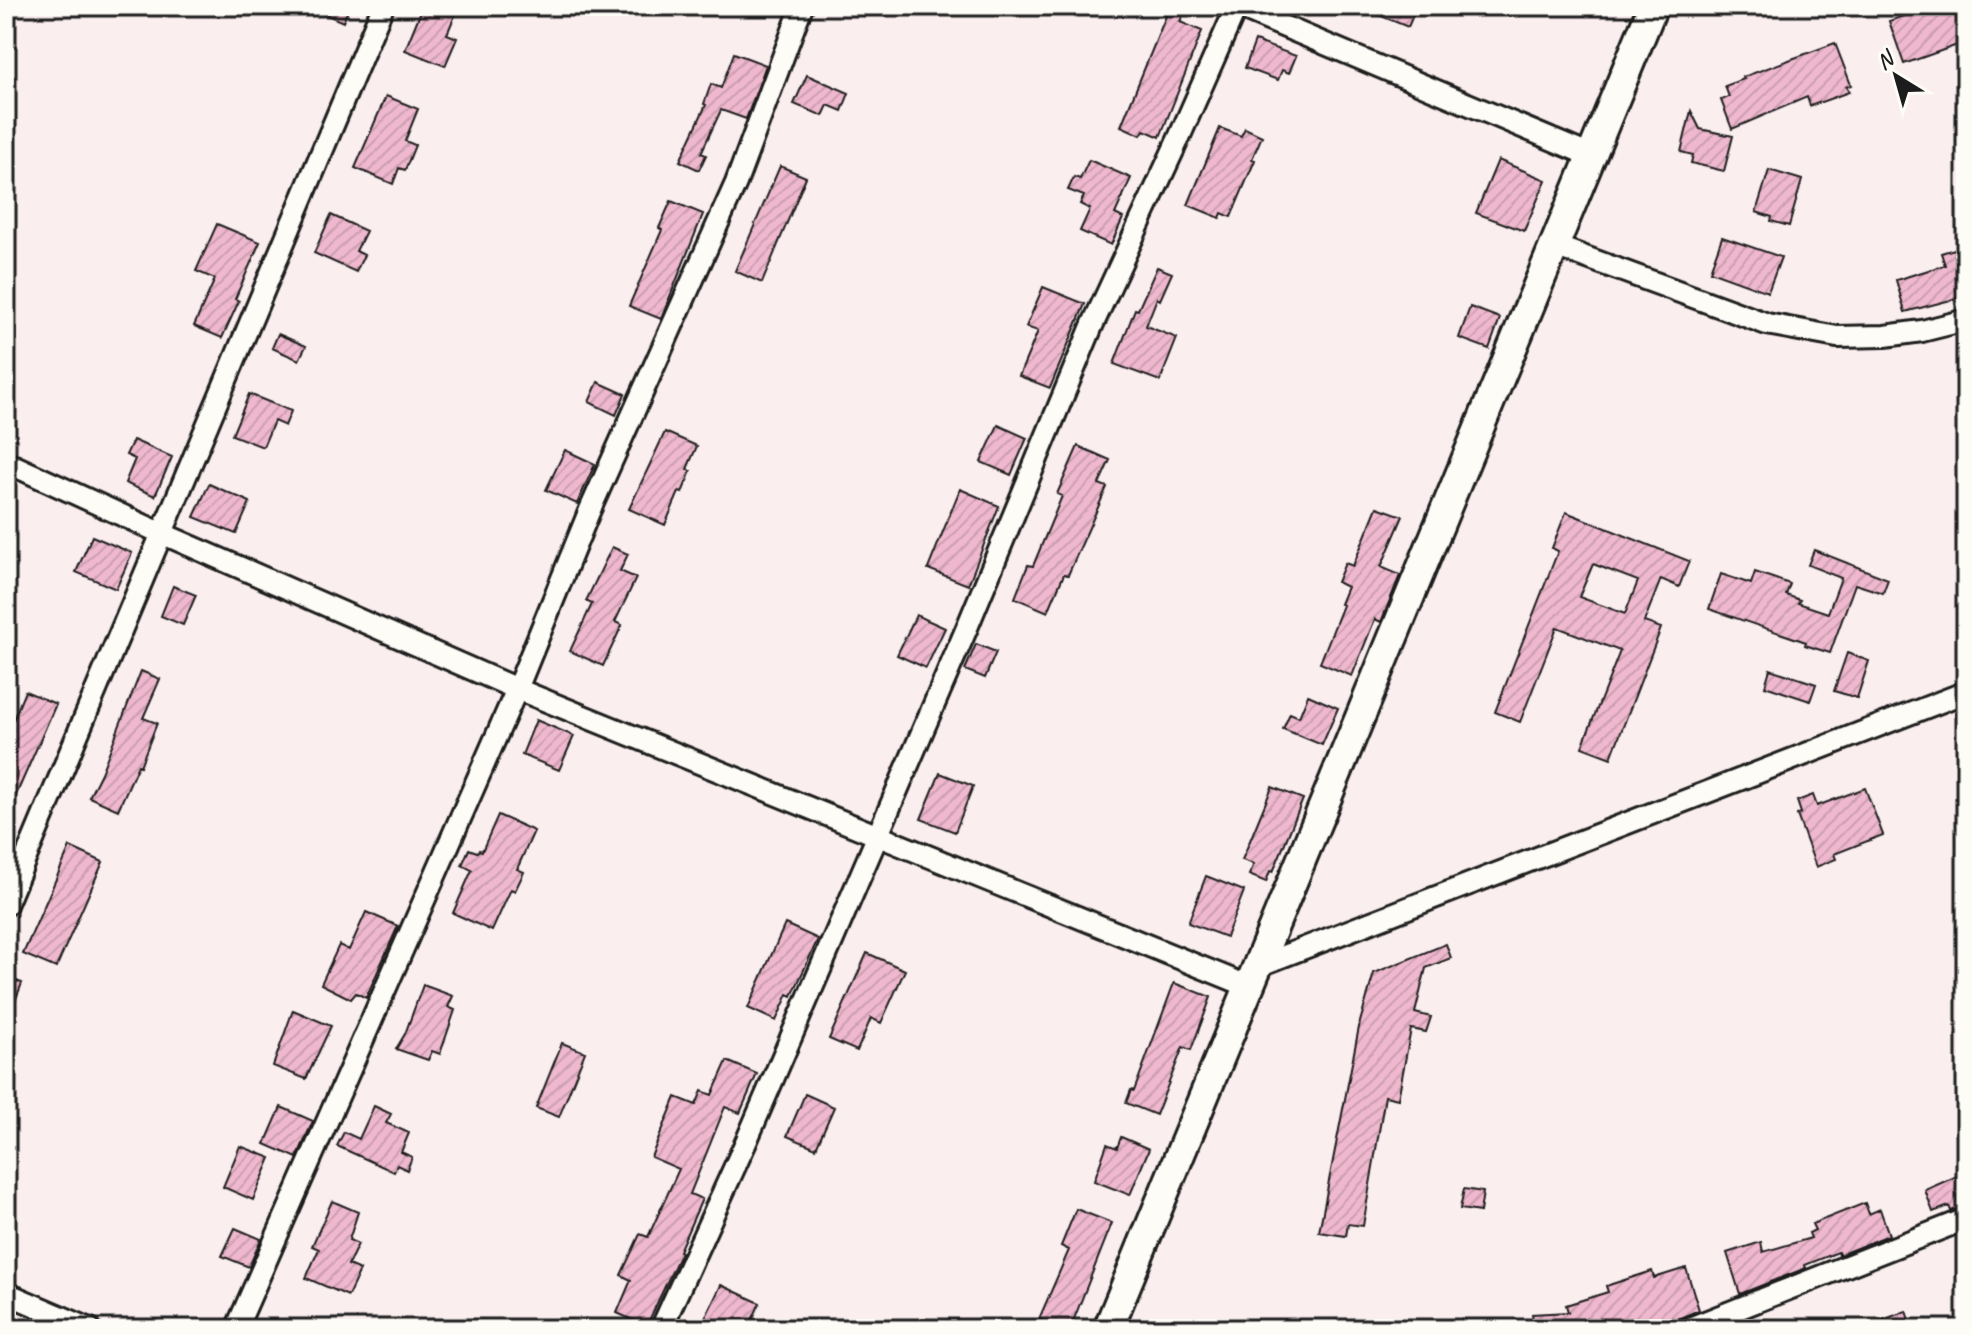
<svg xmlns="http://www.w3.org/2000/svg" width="1972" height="1335" viewBox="0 0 1972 1335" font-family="Caveat,sans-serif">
<defs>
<pattern id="building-hatch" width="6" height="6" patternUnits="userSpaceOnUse" patternTransform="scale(2)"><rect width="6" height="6" fill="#efb8ce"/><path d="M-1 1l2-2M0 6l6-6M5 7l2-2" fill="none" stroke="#cc9eb0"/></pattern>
</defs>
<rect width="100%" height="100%" fill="#faeeef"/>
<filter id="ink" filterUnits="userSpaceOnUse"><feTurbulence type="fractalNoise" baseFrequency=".0125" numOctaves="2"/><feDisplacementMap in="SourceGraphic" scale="16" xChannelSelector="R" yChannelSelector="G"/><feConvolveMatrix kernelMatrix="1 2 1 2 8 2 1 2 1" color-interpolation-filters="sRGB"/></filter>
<g filter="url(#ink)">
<path fill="url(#building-hatch)" stroke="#1c1c1c" stroke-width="2" fill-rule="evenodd" d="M 307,6 L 350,6 L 343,22 Z
M 423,6 L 459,6 L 447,34 L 457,38 L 445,66 L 405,50 Z
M 1170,6 L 1187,6 L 1180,22 L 1202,31 L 1160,137 L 1144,130 L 1141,135 L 1121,126 Z
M 1357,6 L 1417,6 L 1408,27 Z
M 1933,6 L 1966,6 L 1966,42 L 1904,64 L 1889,21 Z
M 1255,41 L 1296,56 L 1289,73 L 1282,70 L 1278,80 L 1245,68 Z
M 1835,43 L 1851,85 L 1846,87 L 1849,92 L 1810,106 L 1807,97 L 1732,129 L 1721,100 L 1729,97 L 1725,86 L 1744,79 L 1743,77 Z
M 734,53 L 766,65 L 746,119 L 721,110 L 701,153 L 706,155 L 699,170 L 680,161 L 706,105 L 704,104 L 711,84 L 721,88 Z
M 807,75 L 849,93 L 842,111 L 828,105 L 823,116 L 794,104 Z
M 386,96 L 418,109 L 405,141 L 415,145 L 405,170 L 399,168 L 393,184 L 355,168 Z
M 1691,111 L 1700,129 L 1733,136 L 1724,171 L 1691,163 L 1693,155 L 1681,152 Z
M 1220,128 L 1241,136 L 1245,128 L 1262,136 L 1252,159 L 1255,160 L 1231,217 L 1222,213 L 1220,218 L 1188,205 Z
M 1089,160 L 1131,178 L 1115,214 L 1123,218 L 1111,245 L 1080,231 L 1090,209 L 1080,204 L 1084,196 L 1068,190 L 1074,177 L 1080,179 Z
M 1498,160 L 1546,180 L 1524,231 L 1476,213 Z
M 780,166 L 806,177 L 762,283 L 735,271 Z
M 1769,170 L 1802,180 L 1789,226 L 1771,221 L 1772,217 L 1756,212 Z
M 671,201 L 703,214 L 661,319 L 629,306 L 662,230 L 659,228 Z
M 331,215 L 366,231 L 356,251 L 364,255 L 356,272 L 314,253 Z
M 217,224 L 260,242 L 235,299 L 239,301 L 222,338 L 194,326 L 215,279 L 196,271 Z
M 1722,237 L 1781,257 L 1768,292 L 1710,271 Z
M 1958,248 L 1961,260 L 1966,258 L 1966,296 L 1905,312 L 1896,280 L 1945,265 L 1941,253 Z
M 1157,267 L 1172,273 L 1160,300 L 1157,298 L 1146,326 L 1177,338 L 1160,381 L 1114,364 L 1135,309 L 1138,310 Z
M 1043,287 L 1085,304 L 1050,388 L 1019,376 L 1038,331 L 1026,327 Z
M 1470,307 L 1500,318 L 1489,349 L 1459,338 Z
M 278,334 L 306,346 L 299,360 L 272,348 Z
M 598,382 L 625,394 L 616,415 L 589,402 Z
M 249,394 L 291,411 L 285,426 L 274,421 L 263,447 L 232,435 Z
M 998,425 L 1027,438 L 1011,475 L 981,462 Z
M 665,432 L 697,446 L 687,469 L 691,471 L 682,493 L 679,492 L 665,525 L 629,509 Z
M 133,440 L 172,457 L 155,496 L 125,483 L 135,459 L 126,455 Z
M 1078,446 L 1110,460 L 1099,484 L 1107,487 L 1068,575 L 1064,574 L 1048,612 L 1015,598 L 1028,565 L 1033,566 L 1062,496 L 1057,494 Z
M 565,450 L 595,464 L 577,504 L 546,490 Z
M 209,484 L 250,502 L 236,534 L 194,517 Z
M 960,489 L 999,506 L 968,585 L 928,569 Z
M 1377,507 L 1403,516 L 1381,567 L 1400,575 L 1381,622 L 1375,619 L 1352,676 L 1320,663 L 1343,605 L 1340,604 L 1347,587 L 1337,582 L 1345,563 L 1353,566 Z
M 1566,512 L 1689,561 L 1679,587 L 1661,579 L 1644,622 L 1661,628 L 1611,758 L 1582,747 L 1620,651 L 1557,627 L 1520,722 L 1495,712 L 1558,551 L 1552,548 ZM 1593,564 L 1638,581 L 1625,614 L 1579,597 Z
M 92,536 L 132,553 L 116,589 L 76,572 Z
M 612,547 L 628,554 L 620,571 L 636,578 L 615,622 L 622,625 L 603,666 L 570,651 L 592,604 L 586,601 Z
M 1814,550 L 1888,579 L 1883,593 L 1855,584 L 1830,653 L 1805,645 L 1806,642 L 1709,609 L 1721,574 L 1751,584 L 1755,572 L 1790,584 L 1786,595 L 1800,600 L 1798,603 L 1828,613 L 1841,578 L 1808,565 Z
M 173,586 L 196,595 L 183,625 L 161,616 Z
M 916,615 L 945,628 L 926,668 L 897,655 Z
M 976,644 L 996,652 L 985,678 L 965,670 Z
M 1847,653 L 1869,661 L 1857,698 L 1834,691 Z
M 1770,669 L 1816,684 L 1810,701 L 1765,686 Z
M 141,671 L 160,679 L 143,718 L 157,723 L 140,766 L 138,765 L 118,810 L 89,797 L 101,773 Z
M 25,691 L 56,704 L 6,818 L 6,737 Z
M 1308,695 L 1338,708 L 1322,745 L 1283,729 L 1290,713 L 1299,717 Z
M 536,720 L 574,736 L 559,770 L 522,755 Z
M 940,773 L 973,786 L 955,832 L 921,819 Z
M 1272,787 L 1303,799 L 1273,872 L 1270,871 L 1266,882 L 1249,875 L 1254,864 L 1242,860 Z
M 1865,788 L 1883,835 L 1834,854 L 1836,859 L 1816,867 L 1797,815 L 1801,813 L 1797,801 L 1813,795 L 1817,806 Z
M 498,815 L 534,831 L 517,869 L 524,872 L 515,891 L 511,889 L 492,931 L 453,913 L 472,870 L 462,865 L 469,849 L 477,852 L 479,850 L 482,851 Z
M 70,847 L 103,862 L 56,968 L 23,954 Z
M 1206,876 L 1244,891 L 1226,937 L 1188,923 Z
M 366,912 L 398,926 L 366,998 L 356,993 L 351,999 L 321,984 L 339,945 L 349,950 Z
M 785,924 L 818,939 L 792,996 L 788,994 L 776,1021 L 748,1008 Z
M 1446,944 L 1451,958 L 1426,968 L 1415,1013 L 1431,1017 L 1426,1032 L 1411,1029 L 1398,1099 L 1385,1096 L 1363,1226 L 1348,1224 L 1346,1236 L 1319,1232 L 1360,1022 L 1374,973 Z
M 867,953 L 905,970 L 881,1023 L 871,1018 L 857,1051 L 829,1039 Z
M 6,977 L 22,983 L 7,1022 L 6,1022 Z
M 1174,983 L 1211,997 L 1191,1050 L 1183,1047 L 1156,1115 L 1126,1103 L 1131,1090 L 1134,1091 Z
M 423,985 L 453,996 L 448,1007 L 455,1010 L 440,1054 L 432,1051 L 428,1060 L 396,1049 L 405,1034 Z
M 293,1010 L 331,1026 L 306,1079 L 273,1066 Z
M 562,1043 L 585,1052 L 559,1117 L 536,1108 Z
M 727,1061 L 757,1074 L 740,1113 L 725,1107 L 690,1194 L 702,1199 L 679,1251 L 681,1252 L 647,1325 L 637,1322 L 617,1313 L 631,1280 L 621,1275 L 640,1234 L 648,1237 L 679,1169 L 651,1157 L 676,1097 L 696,1105 L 702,1091 L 712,1095 Z
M 805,1094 L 834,1107 L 816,1148 L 787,1136 Z
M 374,1106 L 391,1114 L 386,1123 L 409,1133 L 401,1152 L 412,1157 L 407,1170 L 397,1165 L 394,1172 L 337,1146 L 344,1132 L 359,1139 Z
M 281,1107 L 313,1121 L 297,1158 L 265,1144 Z
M 1121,1137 L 1149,1149 L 1130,1195 L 1094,1181 L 1107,1144 L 1117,1148 Z
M 240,1146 L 271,1158 L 253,1200 L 223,1187 Z
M 1966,1172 L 1966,1206 L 1951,1211 L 1949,1206 L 1933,1212 L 1925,1190 Z
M 1464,1189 L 1483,1192 L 1480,1212 L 1460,1209 Z
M 332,1201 L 358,1212 L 349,1240 L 358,1244 L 348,1265 L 360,1270 L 348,1296 L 306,1278 L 319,1249 L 312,1246 Z
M 1865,1203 L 1869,1214 L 1880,1209 L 1889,1235 L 1839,1255 L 1838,1252 L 1805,1265 L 1806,1268 L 1740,1294 L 1727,1253 L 1761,1242 L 1763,1252 L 1811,1238 L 1809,1233 L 1815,1230 L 1812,1224 Z
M 1076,1209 L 1112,1223 L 1070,1329 L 1064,1329 L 1039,1319 L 1069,1250 L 1061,1246 Z
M 235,1228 L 261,1239 L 249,1267 L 222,1256 Z
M 1686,1268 L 1699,1310 L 1680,1318 L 1646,1329 L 1534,1329 L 1532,1314 L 1568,1312 L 1566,1305 L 1608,1292 L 1606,1286 L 1652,1271 L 1654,1278 Z
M 721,1285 L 760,1303 L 748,1329 L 700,1329 Z
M 1906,1311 L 1912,1329 L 1863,1329 L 1862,1328 Z"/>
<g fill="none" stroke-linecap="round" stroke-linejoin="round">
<g stroke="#1c1c1c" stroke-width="26">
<path id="street" d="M 1235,6 L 1591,156
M 1555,246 L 1767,324 L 1837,337 L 1885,336 L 1922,331 L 1966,320
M 6,462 L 152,529 L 517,689 L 1250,987
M 6,905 L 383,6
M 1258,966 L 1966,692
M 6,1293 L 90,1329
M 236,1329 L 517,689 L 589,512 L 736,183 L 802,6
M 661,1329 L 746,1142 L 966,630 L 1092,326 L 1178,140 L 1237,6
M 1687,1329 L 1966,1219"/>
</g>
<g stroke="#1c1c1c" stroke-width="34">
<path id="secondary" d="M 1108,1329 L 1653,6"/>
</g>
<use href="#street" stroke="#fdfcf7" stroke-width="20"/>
<use href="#secondary" stroke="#fdfcf7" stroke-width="28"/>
</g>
</g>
<rect width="1972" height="1335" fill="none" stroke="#fdfcf7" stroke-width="32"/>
<rect x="16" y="16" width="1940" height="1303" fill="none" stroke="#1c1c1c" stroke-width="3" filter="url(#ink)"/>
<g transform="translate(1896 76) rotate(323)" stroke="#fdfcf7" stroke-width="6" paint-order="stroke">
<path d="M0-6L14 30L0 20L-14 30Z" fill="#1c1c1c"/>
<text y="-12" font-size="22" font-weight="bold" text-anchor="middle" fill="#1c1c1c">N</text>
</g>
</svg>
